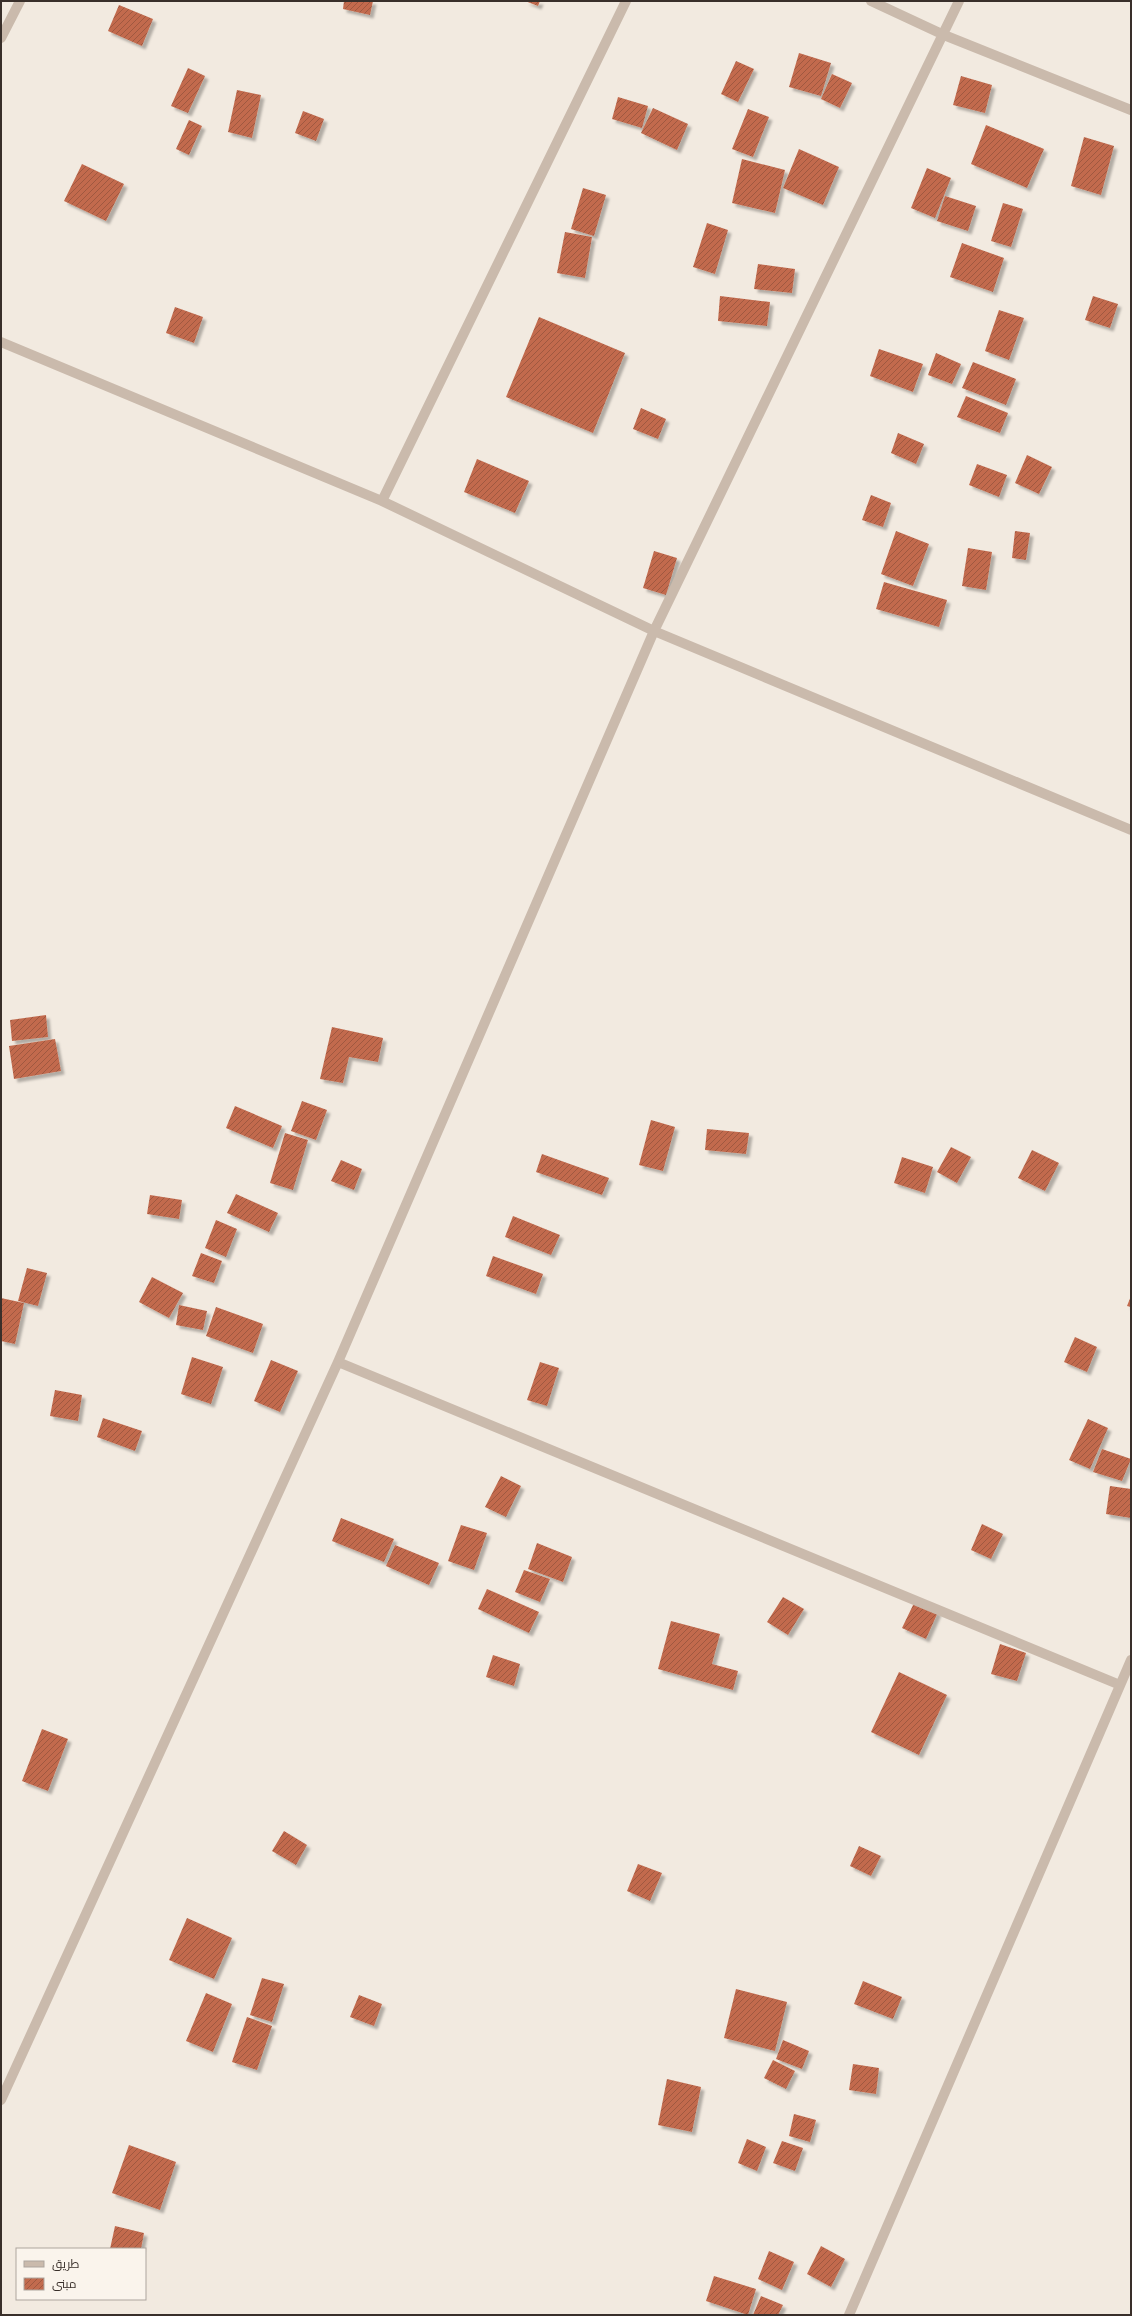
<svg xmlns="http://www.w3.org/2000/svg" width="1132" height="2316" viewBox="0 0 1132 2316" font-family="'Open Sans',Cairo,sans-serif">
<defs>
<pattern id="building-hatch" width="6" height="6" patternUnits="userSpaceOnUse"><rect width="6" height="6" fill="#c26b4e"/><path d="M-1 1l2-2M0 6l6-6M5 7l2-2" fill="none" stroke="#9f5841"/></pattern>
<filter id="shadow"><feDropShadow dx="3.5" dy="3.5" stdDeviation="1" flood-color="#0004"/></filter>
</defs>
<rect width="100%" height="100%" fill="#f2eae0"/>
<path fill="url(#building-hatch)" filter="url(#shadow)" d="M 344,1 L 373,1 L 370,15 L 343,9 Z
M 525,1 L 540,1 L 538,6 Z
M 119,5 L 153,19 L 142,46 L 108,31 Z
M 799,53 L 831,63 L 821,96 L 789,87 Z
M 736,61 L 754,69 L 738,102 L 721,94 Z
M 188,68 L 205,76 L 188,113 L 171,106 Z
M 832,74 L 852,83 L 840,108 L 821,99 Z
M 961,76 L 992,85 L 985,113 L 953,105 Z
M 237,90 L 261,95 L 252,138 L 228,132 Z
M 618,97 L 648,106 L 642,128 L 612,119 Z
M 653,108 L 688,124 L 677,150 L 641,133 Z
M 748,109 L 769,117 L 753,157 L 732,149 Z
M 303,111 L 324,119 L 316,141 L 295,133 Z
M 189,120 L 202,126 L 189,155 L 176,149 Z
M 986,125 L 1044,149 L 1027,188 L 971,164 Z
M 1084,137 L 1114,146 L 1101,195 L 1071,186 Z
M 799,149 L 839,167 L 823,205 L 783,188 Z
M 742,159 L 785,170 L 775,213 L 732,203 Z
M 82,164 L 124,184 L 106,221 L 64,201 Z
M 927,168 L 951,178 L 935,218 L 911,208 Z
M 583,188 L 606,195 L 594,236 L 571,229 Z
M 945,196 L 976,206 L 968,231 L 937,221 Z
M 1003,203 L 1023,209 L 1011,247 L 991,241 Z
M 707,223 L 728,230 L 715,274 L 693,267 Z
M 565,232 L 592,237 L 585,278 L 557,273 Z
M 962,243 L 1004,258 L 993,292 L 950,277 Z
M 758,264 L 795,269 L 792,293 L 754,289 Z
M 720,296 L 770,302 L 767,326 L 718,321 Z
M 1093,296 L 1118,304 L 1110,328 L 1085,320 Z
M 175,307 L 203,317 L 194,343 L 166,333 Z
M 999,310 L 1024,318 L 1009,360 L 985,351 Z
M 539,317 L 625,353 L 593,433 L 506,397 Z
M 879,349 L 923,364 L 913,392 L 870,376 Z
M 936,353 L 961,364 L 952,384 L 928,375 Z
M 973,362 L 1016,379 L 1006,405 L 962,388 Z
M 966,396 L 1008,413 L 1000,433 L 957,417 Z
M 641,408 L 666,419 L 658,439 L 633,429 Z
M 898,433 L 924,444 L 916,464 L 891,453 Z
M 1027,455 L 1052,467 L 1039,494 L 1015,483 Z
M 477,459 L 529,481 L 515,513 L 464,492 Z
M 977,464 L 1007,475 L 999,497 L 969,485 Z
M 871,495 L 891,503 L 883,527 L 862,520 Z
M 896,531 L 929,544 L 913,586 L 881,574 Z
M 1015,531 L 1030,533 L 1026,560 L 1012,558 Z
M 968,548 L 992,552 L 986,590 L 962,586 Z
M 654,551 L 677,558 L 666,595 L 643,588 Z
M 884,582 L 947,600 L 939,627 L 876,609 Z
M 46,1015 L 48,1037 L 12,1041 L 10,1020 Z
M 332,1027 L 383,1038 L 378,1062 L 349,1057 L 343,1083 L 320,1079 Z
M 55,1039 L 61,1071 L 14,1079 L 9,1046 Z
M 302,1101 L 327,1110 L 316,1140 L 291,1131 Z
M 235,1106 L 282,1126 L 273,1148 L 226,1128 Z
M 651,1120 L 675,1127 L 663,1171 L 639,1165 Z
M 707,1129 L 749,1133 L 746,1154 L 705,1150 Z
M 285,1133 L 308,1140 L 293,1190 L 270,1183 Z
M 951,1147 L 971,1157 L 957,1183 L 937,1172 Z
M 1032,1150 L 1059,1163 L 1045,1191 L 1018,1178 Z
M 542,1154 L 609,1178 L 602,1195 L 536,1172 Z
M 902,1157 L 933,1167 L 925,1193 L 894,1183 Z
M 341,1160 L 362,1169 L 354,1190 L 331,1181 Z
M 236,1194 L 278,1213 L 269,1232 L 227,1213 Z
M 150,1195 L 182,1200 L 179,1219 L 147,1214 Z
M 513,1216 L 560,1235 L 551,1255 L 505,1237 Z
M 216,1220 L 237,1229 L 226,1257 L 205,1248 Z
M 201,1253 L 222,1261 L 214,1283 L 192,1276 Z
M 493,1256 L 543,1274 L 536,1294 L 486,1276 Z
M 27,1268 L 47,1273 L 38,1306 L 18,1301 Z
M 152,1277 L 183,1293 L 169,1318 L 139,1302 Z
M 1131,1296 L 1131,1307 L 1127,1306 Z
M 1,1298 L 24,1303 L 15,1344 L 1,1341 Z
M 179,1305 L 207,1311 L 203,1330 L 176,1325 Z
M 216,1307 L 263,1324 L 253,1353 L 206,1336 Z
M 1075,1337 L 1097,1347 L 1087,1372 L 1064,1362 Z
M 192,1357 L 223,1367 L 211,1404 L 181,1394 Z
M 271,1360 L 298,1371 L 280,1412 L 254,1401 Z
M 540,1362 L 559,1368 L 547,1406 L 527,1400 Z
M 55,1390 L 82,1395 L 78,1421 L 50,1416 Z
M 103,1418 L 142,1431 L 135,1451 L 97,1437 Z
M 1088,1419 L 1108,1428 L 1090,1469 L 1069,1460 Z
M 1102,1449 L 1131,1459 L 1122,1481 L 1093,1472 Z
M 501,1476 L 521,1486 L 506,1517 L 485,1507 Z
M 1110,1486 L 1131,1489 L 1131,1518 L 1106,1514 Z
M 341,1518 L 394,1539 L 384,1562 L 332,1541 Z
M 982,1524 L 1003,1534 L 991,1559 L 971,1550 Z
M 461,1525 L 487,1533 L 474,1570 L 448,1561 Z
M 537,1543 L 572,1557 L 563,1582 L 528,1569 Z
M 395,1545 L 439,1563 L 429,1585 L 386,1566 Z
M 524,1570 L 550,1579 L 540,1602 L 515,1592 Z
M 487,1589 L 539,1612 L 529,1633 L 478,1609 Z
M 783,1597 L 804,1609 L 788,1635 L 767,1622 Z
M 915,1601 L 938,1612 L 926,1639 L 902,1628 Z
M 671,1621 L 720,1634 L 712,1664 L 738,1671 L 733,1690 L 658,1669 Z
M 1000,1644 L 1026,1653 L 1017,1681 L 991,1674 Z
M 493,1655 L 520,1664 L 514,1686 L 486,1677 Z
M 899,1672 L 947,1695 L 919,1755 L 871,1732 Z
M 42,1729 L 68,1739 L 48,1791 L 22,1781 Z
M 284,1831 L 307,1845 L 296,1865 L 272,1851 Z
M 859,1846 L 881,1856 L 871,1876 L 850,1866 Z
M 638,1864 L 662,1873 L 650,1901 L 627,1891 Z
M 187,1918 L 232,1938 L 214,1979 L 169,1960 Z
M 262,1978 L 284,1984 L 272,2022 L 250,2015 Z
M 863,1981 L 902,1997 L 893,2019 L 854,2004 Z
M 736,1989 L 787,2002 L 775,2051 L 724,2038 Z
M 206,1993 L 232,2004 L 213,2052 L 186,2041 Z
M 359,1995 L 382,2004 L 374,2026 L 350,2017 Z
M 247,2017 L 272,2026 L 257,2070 L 232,2062 Z
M 783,2040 L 809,2051 L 802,2069 L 776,2059 Z
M 773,2060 L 795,2071 L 786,2089 L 764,2078 Z
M 853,2064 L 879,2068 L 876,2094 L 849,2090 Z
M 667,2079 L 701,2087 L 692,2132 L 658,2125 Z
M 794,2114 L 816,2120 L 810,2142 L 789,2136 Z
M 747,2139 L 766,2147 L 757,2171 L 738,2163 Z
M 782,2141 L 803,2148 L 795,2171 L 773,2163 Z
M 129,2145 L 176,2162 L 160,2210 L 112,2193 Z
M 115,2226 L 144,2233 L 141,2249 L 110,2249 Z
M 821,2246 L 845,2259 L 831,2287 L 807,2274 Z
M 769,2251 L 794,2262 L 782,2290 L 758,2279 Z
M 714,2276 L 756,2289 L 748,2315 L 706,2301 Z
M 761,2296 L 783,2305 L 778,2315 L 753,2315 Z"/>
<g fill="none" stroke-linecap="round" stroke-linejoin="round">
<path stroke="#cabaac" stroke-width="10" d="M 871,1 L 944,35 L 1131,110
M 1,342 L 382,501 L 654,631 L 1131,830
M 382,501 L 626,1
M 338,1362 L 1120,1685
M 1,2100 L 338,1362 L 654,631 L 959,1
M 849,2315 L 1131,1660"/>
<path stroke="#cabaac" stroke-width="10" d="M 1,38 L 20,1"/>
</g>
<rect width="1132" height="2316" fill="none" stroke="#392f2a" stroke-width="4"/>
<rect x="16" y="2248" width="130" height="52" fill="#faf4ec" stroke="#ada59e"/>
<rect x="24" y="2261" width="20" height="6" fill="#cabaac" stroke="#ada59e"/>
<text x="52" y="2268" font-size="12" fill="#392f2a">طريق</text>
<rect x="24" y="2278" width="20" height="12" fill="url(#building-hatch)" stroke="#ada59e"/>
<text x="52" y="2288" font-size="12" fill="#392f2a">مبنى</text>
</svg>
